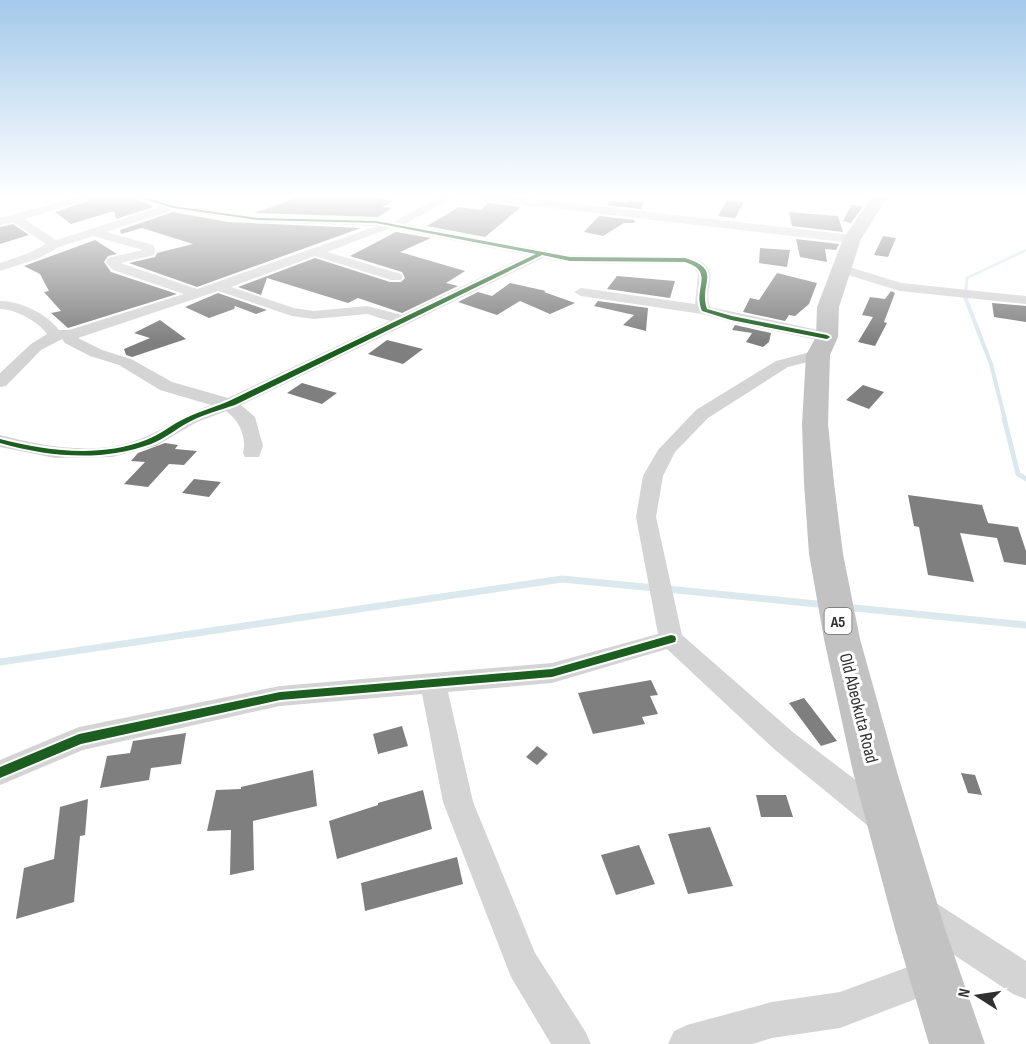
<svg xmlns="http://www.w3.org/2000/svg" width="1026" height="1044" viewBox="0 0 1026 1044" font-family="'Sofia Sans Condensed',sans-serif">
<rect width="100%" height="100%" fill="#fff"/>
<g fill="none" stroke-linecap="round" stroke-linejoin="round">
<path stroke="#dbe9ee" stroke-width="3" d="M 966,290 L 967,278 L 1026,250"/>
<path stroke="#dbe9ee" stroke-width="4" d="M 965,297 L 991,364 L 1005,420"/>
<path stroke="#dbe9ee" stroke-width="5" d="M 1004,418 L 1018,474 L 1026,479"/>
<path stroke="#dbe9ee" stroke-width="7" d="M 667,589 L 817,604
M 855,608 L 1026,625
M 0,662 L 562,579 L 655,588"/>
</g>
<path fill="#7f7f7f" d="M 100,197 L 132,197 L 153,207 L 116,219 L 114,211 L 71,224 L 55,212 Z
M 300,197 L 373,197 L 393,201 L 382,207 L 392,208 L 378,217 L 254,213 Z
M 727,200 L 744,202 L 735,218 L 718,216 Z
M 611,201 L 627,203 L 628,201 L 644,202 L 641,209 L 607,205 Z
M 488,203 L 521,207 L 485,237 L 427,226 L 459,207 L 481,210 Z
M 851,205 L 862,206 L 862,208 L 851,223 L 843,221 Z
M 173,212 L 228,222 L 361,228 L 197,287 L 129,263 L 155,257 L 157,253 L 193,244 L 142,228 L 121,234 L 120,230 Z
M 789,212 L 838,216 L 843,232 L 792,226 Z
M 599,216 L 635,220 L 634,223 L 624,223 L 603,236 L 584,232 Z
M 13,224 L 29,235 L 0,244 L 0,227 Z
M 396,232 L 431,238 L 400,252 L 465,271 L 446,283 L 458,286 L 402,313 L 358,298 L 348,303 L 267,278 L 261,295 L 238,287 L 315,258 L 390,282 L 401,282 L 405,278 L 402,272 L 350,256 Z
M 883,236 L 896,238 L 888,257 L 874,255 Z
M 796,239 L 839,244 L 836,250 L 825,249 L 827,262 L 800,257 Z
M 95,240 L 117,254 L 108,256 L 104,262 L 111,272 L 177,294 L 68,328 L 51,313 L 61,311 L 44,292 L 49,291 L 40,274 L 24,266 Z
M 760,248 L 790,250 L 787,267 L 759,263 Z
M 777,273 L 817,283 L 809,304 L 795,316 L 789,315 L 785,321 L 743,312 L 750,298 L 759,300 Z
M 617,276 L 675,281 L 670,298 L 607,289 Z
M 510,283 L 546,291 L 544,292 L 575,303 L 550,314 L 520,301 L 497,315 L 458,302 L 478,292 L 492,296 Z
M 891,291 L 895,293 L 884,322 L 887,323 L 875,346 L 858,342 L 873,317 L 862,315 L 870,297 L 885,299 Z
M 218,293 L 267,310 L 256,314 L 235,306 L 234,309 L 209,318 L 185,307 Z
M 598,301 L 648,308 L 646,331 L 623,325 L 634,315 L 594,306 Z
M 992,303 L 1026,306 L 1026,322 L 994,317 Z
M 160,320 L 186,339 L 132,357 L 126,355 L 124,349 L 150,338 L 134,333 Z
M 735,325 L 771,333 L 769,342 L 763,347 L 746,342 L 752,333 L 732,330 Z
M 387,340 L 423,349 L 403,364 L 368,354 Z
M 302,383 L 337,393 L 322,404 L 287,393 Z
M 863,385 L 884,392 L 869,409 L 846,400 Z
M 165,443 L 178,445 L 175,449 L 197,451 L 184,465 L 169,464 L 148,487 L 124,484 L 145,462 L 131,461 L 138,453 Z
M 194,479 L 221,482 L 209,497 L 182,493 Z
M 908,495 L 982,505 L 988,523 L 1018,527 L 1026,551 L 1026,565 L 1004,562 L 997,538 L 960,533 L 974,582 L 928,575 L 919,527 L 914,526 Z
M 651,680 L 658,695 L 650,696 L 658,714 L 642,717 L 645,724 L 593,734 L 578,693 Z
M 804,698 L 837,741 L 821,746 L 789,703 Z
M 402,726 L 408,746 L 378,754 L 373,734 Z
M 186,733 L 181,764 L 151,768 L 149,780 L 100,788 L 107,756 L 130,753 L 133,741 Z
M 537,746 L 548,754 L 537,765 L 526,757 Z
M 313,770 L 317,806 L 253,821 L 254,870 L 230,875 L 231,830 L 207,831 L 216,790 L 241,789 L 241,787 Z
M 961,773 L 975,775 L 982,795 L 968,793 Z
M 423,790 L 432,829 L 337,859 L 329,821 L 378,805 L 378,803 Z
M 756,795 L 786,795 L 793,817 L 761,817 Z
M 88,799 L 85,835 L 80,836 L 74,902 L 16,919 L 24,868 L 54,859 L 60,807 Z
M 710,827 L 733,886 L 688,894 L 668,834 Z
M 639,845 L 655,884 L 616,895 L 601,855 Z
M 457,857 L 463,884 L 365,911 L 361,883 Z"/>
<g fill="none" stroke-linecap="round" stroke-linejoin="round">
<path fill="#d4d4d4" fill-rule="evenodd" d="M 79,197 L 98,197 L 24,219 L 56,240 L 161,207 L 134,197 L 152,197 L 174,204 L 258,216 L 376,219 L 393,222 L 440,197 L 454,197 L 405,224 L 570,255 L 690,257 C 726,269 702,283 710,307 L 827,332 L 835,337 L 827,342 L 731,322 L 702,314 L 581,296 L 574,292 L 581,288 L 695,304 L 698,274 L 692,266 L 684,264 L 570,263 L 543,258 L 241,405 L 255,417 L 263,446 L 259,457 L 245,457 L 243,453 C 247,437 239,420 226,411 L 195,423 L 156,446 L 112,457 L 55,458 L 0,447 L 0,435 C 45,447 100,457 145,437 C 169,427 185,414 211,405 L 160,390 L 119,365 L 90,356 L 65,343 L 62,339 L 41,350 L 6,386 L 0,387 L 0,373 L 31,344 L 47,334 C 38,321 15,309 0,309 L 0,301 C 21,301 47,314 59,330 L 69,330 L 184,294 L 113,270 L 106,263 L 108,258 L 143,250 L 93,236 L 59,247 L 37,259 L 0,271 L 0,263 L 29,253 L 46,244 L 13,222 L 0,225 L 0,218 ZM 173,210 L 258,222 L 377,226 L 197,289 L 123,264 L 121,263 L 154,255 L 155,248 L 153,245 L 106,232 ZM 390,228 L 528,255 L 402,315 L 367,306 L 314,311 L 294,308 L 231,287 L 315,256 L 391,280 L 401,280 L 403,277 L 401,274 L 327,252 ZM 218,291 L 292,316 L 314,319 L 367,314 L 390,321 L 228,398 L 172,382 L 131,359 L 102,350 L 78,338 Z
M 478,197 L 515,197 L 852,235 L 858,239 L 852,243 L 483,200 Z
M 840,264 L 901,283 L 1026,296 L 1026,304 L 900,291 L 835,271 L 833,268 L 835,265 Z
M 818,350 L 826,355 L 824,358 L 788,367 L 708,418 L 675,452 L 663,476 L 656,517 L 682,635 L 794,733 L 895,810 L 899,820 L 895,830 L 884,834 L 873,830 L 774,749 L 667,649 L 552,683 L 448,692 L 473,802 L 535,953 L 585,1031 L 591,1044 L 551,1044 L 511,977 L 443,802 L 422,694 L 280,706 L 83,750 L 0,785 L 0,760 L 79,727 L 280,686 L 552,663 L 658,634 L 636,517 L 643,476 L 658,450 L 696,410 L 776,361 Z
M 921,896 L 933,901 L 1026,961 L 1026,999 L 1013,994 L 909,925 L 904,913 L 909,901 Z
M 935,957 L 947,963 L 953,975 L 947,987 L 840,1028 L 772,1038 L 752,1044 L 668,1044 L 674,1031 L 687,1025 L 772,1002 L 840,992 Z"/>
<path fill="#c2c2c2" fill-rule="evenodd" d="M 872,197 L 888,197 L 861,239 L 839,307 L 838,337 L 830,355 L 828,424 L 834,483 L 843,554 L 860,639 L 897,772 L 945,929 L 985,1044 L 929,1044 L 895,929 L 853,772 L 824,639 L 809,554 L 804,483 L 802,424 L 806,355 L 816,337 L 817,307 L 843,239 Z"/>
<g stroke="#fff" stroke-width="4">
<path id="cycleway" d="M 137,197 L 145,197 L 173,206 L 258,218 L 376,221 L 570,257 L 685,258 C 724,270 698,283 707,309 L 732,316 L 827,335 L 830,337 L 827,339 L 731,320 L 702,311 C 692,288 716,272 685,262 L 570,261 L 542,255 L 235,405 C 220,410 205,414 191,421 C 177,428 165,439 151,444 C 102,462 49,457 0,443 L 0,439 C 47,451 99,458 146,440 C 160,435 172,424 186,418 C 200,411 215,407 229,401 L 536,254 L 376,223 L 258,220 L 173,208 Z
M 671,635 L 675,636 L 676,639 L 675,642 L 552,677 L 280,700 L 81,744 L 0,778 L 0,767 L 79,734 L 280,692 L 552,669 Z"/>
</g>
<use href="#cycleway" fill="#1b5e20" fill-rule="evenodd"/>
</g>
<linearGradient id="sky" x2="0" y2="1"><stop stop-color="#a3c9ea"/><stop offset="0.57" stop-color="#fff"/><stop offset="1" stop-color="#fff" stop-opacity="0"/></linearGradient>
<rect width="1026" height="343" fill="url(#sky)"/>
<g text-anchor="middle" stroke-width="6" stroke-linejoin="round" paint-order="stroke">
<rect fill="#fff" stroke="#6e6e6e" stroke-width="1.5" x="824.5" y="608" width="27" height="26" rx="4.5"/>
<g font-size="16" font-weight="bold" fill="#303030">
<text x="838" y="627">A5</text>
</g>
<g font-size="18" fill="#303030" stroke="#fff">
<text transform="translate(859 708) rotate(76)" y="6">Old Abeokuta Road</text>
</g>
</g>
<g transform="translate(978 996) rotate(282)" stroke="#ffffff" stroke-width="4.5" paint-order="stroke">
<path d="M0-4.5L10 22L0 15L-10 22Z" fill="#303030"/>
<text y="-9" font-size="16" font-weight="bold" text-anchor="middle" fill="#303030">N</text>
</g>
</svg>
